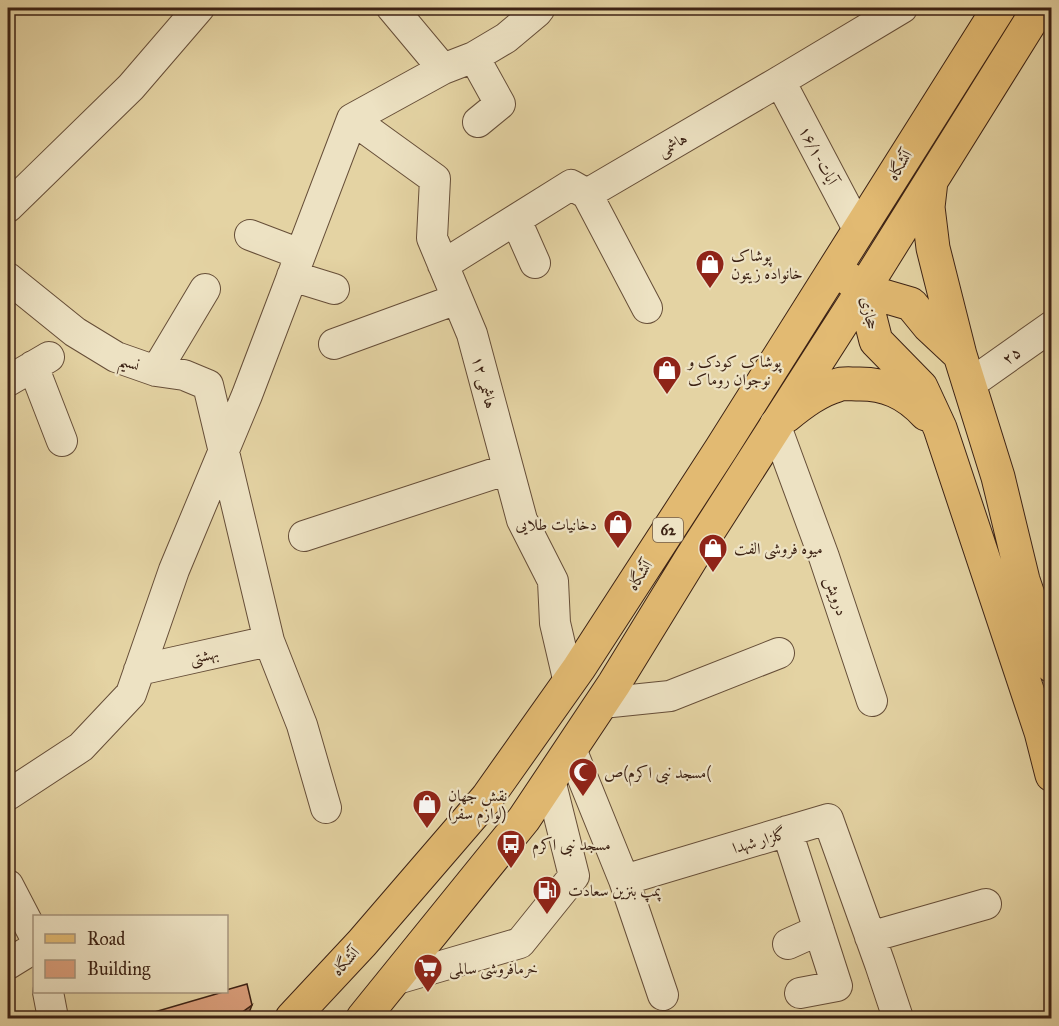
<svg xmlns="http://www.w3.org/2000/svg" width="1059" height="1026" viewBox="0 0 1059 1026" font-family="'IM FELL Great Primer',Amiri,serif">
<rect width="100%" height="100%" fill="#e4d3a3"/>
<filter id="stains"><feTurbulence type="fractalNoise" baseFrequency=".00333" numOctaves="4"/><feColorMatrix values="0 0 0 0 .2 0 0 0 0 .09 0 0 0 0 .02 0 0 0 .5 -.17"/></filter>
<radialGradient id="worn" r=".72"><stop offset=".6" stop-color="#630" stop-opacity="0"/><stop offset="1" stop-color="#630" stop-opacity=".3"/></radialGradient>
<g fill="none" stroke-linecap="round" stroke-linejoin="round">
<g stroke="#664e38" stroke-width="32">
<path id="minor" d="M 392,8 L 443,69
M 474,57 L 500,104 L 478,122
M 780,81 L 858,229
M 352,119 L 435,179 L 432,238 L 472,334 L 522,520 L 553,581 L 555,623 L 569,683
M 587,194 L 647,308
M 8,207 L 131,87 L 199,8
M 516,220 L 535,263
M 250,235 L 300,254
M 443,265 L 571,185 L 587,194 L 780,81 L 902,8
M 292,276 L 334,289
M 8,278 L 75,332 L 116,357 L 156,371 L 184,375 L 208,385 L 269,641 L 302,725 L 326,808
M 334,344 L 457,299
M 33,366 L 62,441
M 156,371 L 205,289
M 8,381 L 49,357
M 970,384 L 1052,326
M 775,424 L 824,557 L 872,701
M 304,536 L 508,469
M 139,670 L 269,641
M 602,703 L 670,696 L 779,653
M 571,749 L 624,880 L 828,819 L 880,964 L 898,1018
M 8,795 L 81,747 L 131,694 L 174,570 L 247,395 L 352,119 L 443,69 L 474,57 L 506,38 L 537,12 L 540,8
M 787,831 L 837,986 L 800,993
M 624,880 L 663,995
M 8,885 L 34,935
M 870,937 L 986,904
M 788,944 L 819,930
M 8,964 L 34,948
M 397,979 L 520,943 L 574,876 L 550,780
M 48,992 L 53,1018"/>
</g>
<g stroke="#3c2214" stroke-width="35">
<path id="major" d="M 931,181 L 928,207 L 933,248 L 960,355
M 849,279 L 863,290 L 911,304 L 929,326 L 960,355 L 998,477 L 1023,580 L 1052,666
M 863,290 L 876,341 L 921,387 L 940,428 L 1041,732 L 1052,775
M 786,416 C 801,404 819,390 838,385 C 843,383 851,384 856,384 C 885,383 907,393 926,414
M 292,1018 L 362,943 L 487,798 L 579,668 L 721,449 L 999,8
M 363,1018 L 524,819 L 614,684 L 692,557 L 863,290 L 1039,8"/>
</g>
<use href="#minor" stroke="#ede2c3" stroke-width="30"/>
<use href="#major" stroke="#e2ba72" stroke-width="33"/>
</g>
<path fill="#996f56" stroke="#3c2214" stroke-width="1.5" d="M 252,1005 L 247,1018 L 234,1018 Z"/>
<path fill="#da9e7b" stroke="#3c2214" stroke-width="1.5" d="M 247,984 L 252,1005 L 234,1018 L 134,1018 L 223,992 L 226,992 L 226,990 Z"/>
<defs>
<g id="shop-pin" transform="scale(1.5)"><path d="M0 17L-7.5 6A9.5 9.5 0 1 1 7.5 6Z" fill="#8f2418" stroke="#ede2c3"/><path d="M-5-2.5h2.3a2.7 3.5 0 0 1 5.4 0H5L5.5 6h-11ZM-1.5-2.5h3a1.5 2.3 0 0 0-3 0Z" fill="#fff"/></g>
<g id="mosque-pin" transform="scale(1.5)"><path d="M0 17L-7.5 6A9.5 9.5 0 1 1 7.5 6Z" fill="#8f2418" stroke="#ede2c3"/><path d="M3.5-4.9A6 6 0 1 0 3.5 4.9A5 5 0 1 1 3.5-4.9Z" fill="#fff"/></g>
<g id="bus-pin" transform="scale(1.5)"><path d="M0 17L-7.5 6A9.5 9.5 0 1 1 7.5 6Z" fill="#8f2418" stroke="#ede2c3"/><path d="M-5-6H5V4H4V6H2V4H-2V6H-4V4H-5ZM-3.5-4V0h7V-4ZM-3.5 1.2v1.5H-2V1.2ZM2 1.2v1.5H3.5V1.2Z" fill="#fff"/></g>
<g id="fuel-pin" transform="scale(1.5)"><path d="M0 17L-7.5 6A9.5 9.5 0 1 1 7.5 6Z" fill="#8f2418" stroke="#ede2c3"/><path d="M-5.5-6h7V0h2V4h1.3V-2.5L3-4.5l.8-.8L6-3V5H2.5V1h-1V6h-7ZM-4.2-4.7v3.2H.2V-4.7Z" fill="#fff"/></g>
<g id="supermarket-pin" transform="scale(1.5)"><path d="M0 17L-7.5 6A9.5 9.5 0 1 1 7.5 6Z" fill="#8f2418" stroke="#ede2c3"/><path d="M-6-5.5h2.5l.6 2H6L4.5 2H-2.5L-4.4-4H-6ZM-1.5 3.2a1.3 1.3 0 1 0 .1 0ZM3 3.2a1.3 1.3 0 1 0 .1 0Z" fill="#fff"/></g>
</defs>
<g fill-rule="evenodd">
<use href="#shop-pin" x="710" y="264"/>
<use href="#shop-pin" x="667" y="370"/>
<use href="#shop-pin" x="618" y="524"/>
<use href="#shop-pin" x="713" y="548"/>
<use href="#mosque-pin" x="583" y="772"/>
<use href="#shop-pin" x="427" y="804"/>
<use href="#bus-pin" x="511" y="844"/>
<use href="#fuel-pin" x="547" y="890"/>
<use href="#supermarket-pin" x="428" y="968"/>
</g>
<g text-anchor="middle" stroke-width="4.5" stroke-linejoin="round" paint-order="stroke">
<rect fill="#ede2c3" stroke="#715c48" stroke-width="1.5" x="653" y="518" width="30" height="24" rx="4.5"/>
<g font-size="15" font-weight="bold" fill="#3c2214">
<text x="668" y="535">62</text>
</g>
<g font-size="16" fill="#3c2214" stroke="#ede2c3">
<text transform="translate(672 144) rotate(-30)" y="6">هاشمی</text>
<text transform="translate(819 155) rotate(62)" y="6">۱۶/۱-آیات</text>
<text transform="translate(899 165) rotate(-58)" y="6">آتشگاه</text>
<text transform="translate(870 313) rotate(78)" y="6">حجازی</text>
<text transform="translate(1011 355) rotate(-36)" y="6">۲۵</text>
<text transform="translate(130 362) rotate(21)" y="6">نسیم</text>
<text transform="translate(485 382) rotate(75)" y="6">۱۲ هاشمی</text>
<text transform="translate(639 575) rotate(-57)" y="6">آتشگاه</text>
<text transform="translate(837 596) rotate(72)" y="6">درویش</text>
<text transform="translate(204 655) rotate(-13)" y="6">بهشتی</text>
<text transform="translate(759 840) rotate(-17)" y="6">گلزار شهدا</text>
<text transform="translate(345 961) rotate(-47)" y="6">آتشگاه</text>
</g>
<g font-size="16" fill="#3c2214" stroke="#ede2c3" text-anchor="start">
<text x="731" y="261">پوشاک<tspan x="731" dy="18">خانواده زیتون</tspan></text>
<text x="688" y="367">پوشاک کودک و<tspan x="688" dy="18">نوجوان روماک</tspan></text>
<text x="597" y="530" text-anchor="end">دخانیات طلایی</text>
<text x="734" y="554">میوه فروشی الفت</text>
<text x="604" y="778">مسجد نبی اکرم)ص(</text>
<text x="448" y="801">نقش جهان<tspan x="448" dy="18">(لوازم سفر)</tspan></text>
<text x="532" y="850">مسجد نبی اکرم</text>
<text x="568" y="896">پمپ بنزین سعادت</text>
<text x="449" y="974">خرمافروشی سالمی</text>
</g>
</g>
<rect width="1059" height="1026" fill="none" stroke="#e4d3a3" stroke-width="30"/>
<rect x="9" y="9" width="1041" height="1008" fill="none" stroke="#3c2214" stroke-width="3"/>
<rect x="15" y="15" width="1029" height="996" fill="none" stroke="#3c2214" stroke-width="1.5"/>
<rect x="33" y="915" width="195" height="78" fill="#ede2c3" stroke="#a6957d" stroke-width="1.5"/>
<rect x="45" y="934" width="30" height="9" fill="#e2ba72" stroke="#a6957d" stroke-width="1.5"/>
<text x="87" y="945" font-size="18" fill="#3c2214">Road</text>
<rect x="45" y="960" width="30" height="18" fill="#da9e7b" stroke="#a6957d" stroke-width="1.5"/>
<text x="87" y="975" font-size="18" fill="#3c2214">Building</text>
<rect width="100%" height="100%" filter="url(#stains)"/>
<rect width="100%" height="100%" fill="url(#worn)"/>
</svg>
